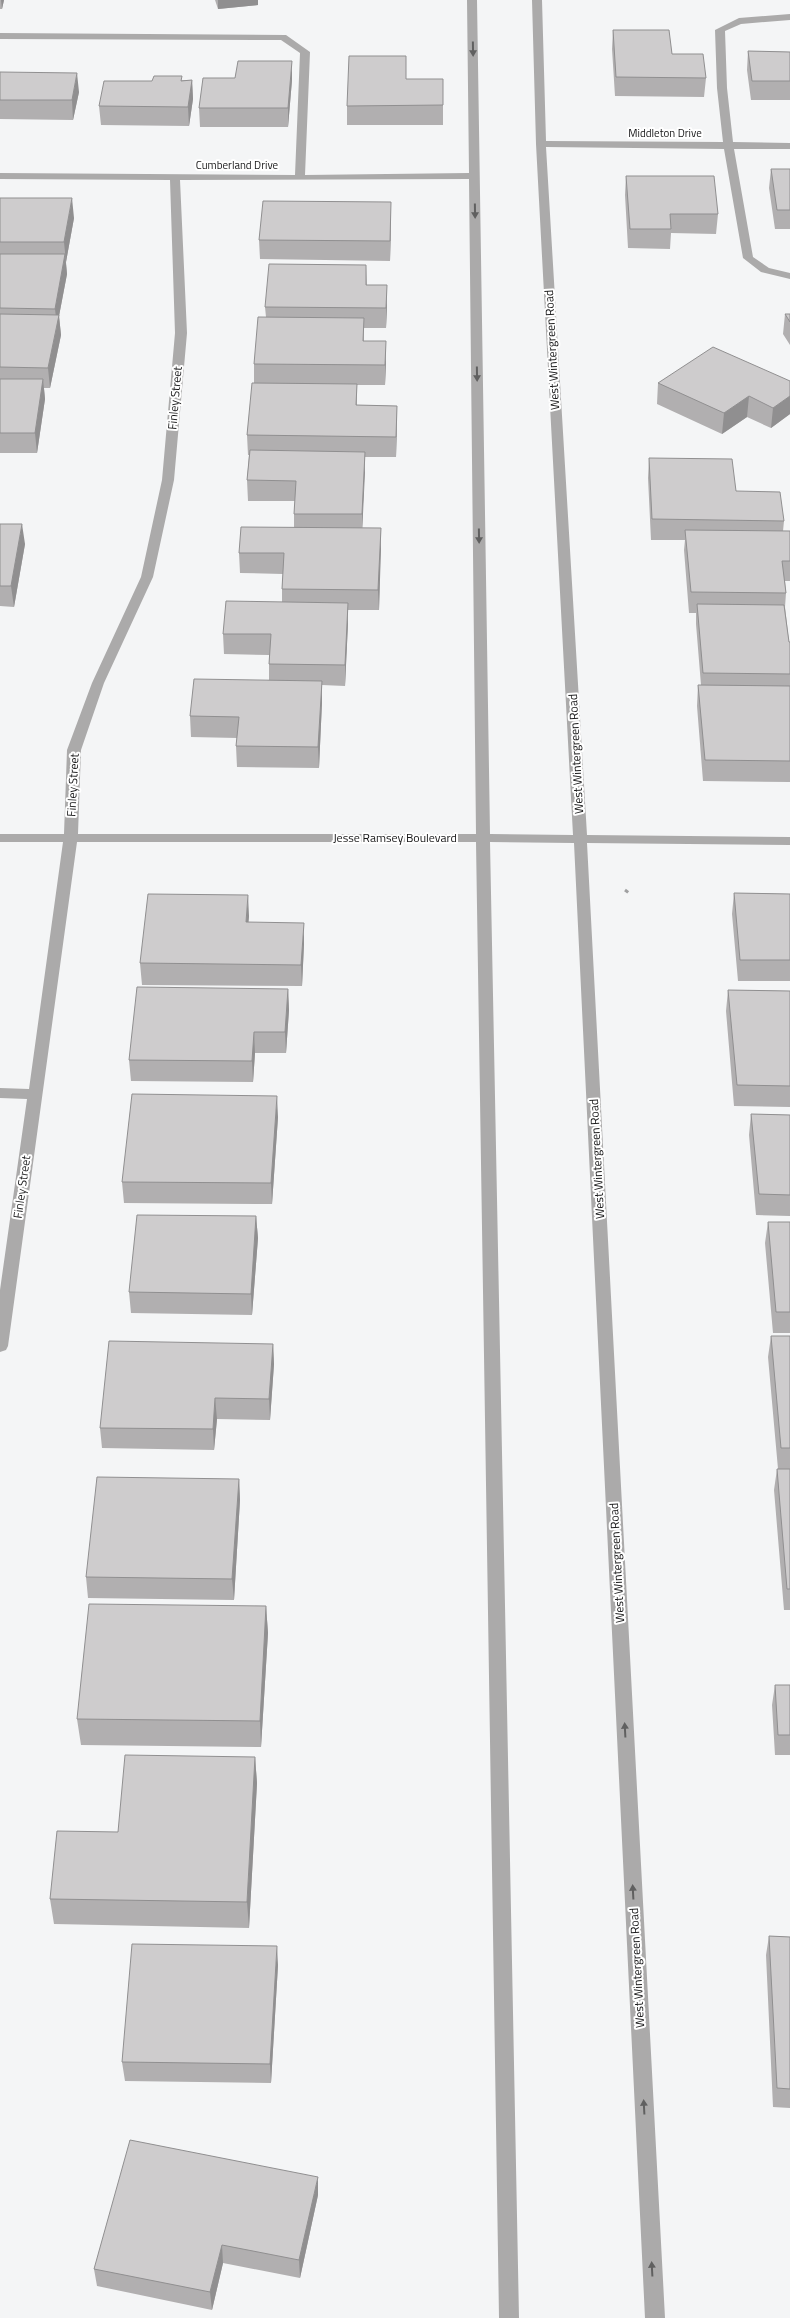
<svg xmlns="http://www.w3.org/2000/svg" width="790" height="2318" viewBox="0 0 790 2318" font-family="'Titillium Web',sans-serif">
<rect width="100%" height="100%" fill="#f4f5f6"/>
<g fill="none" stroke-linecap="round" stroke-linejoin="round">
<path stroke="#a0a0a1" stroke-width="3" stroke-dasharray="4 4" stroke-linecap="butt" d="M 625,890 L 629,893"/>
<path fill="#abaaaa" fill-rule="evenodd" d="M 467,0 L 477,0 L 490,834 L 573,835 L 536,144 L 532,0 L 542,0 L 546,141 L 723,142 L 717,88 L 715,30 L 739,18 L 790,14 L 790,20 L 741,24 L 725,31 L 727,88 L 733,142 L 790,143 L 790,149 L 734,149 L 753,257 L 769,268 L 790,273 L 790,279 L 761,272 L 743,258 L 724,149 L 546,147 L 587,835 L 790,837 L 790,845 L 587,843 L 665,2318 L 645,2318 L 574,843 L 490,842 L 519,2318 L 499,2318 L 476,842 L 77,842 L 8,1346 L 6,1350 L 0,1352 L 0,1290 L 27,1099 L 0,1098 L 0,1088 L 29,1089 L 63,842 L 0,842 L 0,834 L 64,834 L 67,750 L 92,683 L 141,577 L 162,480 L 175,333 L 170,180 L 0,179 L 0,173 L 295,175 L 300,53 L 281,40 L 0,39 L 0,33 L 286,35 L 310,52 L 305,175 L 469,173 ZM 469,179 L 476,834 L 78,834 L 81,750 L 104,683 L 153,577 L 174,480 L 187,333 L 180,180 Z"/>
</g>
<path fill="#b1afb0" d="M 0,0 L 4,0 L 2,9 L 0,9 Z
M 215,0 L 258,0 L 258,5 L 218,9 Z
M 613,30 L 672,54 L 706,78 L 704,97 L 615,96 L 612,49 Z
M 748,51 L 790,52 L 790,100 L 751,100 L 747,70 Z
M 0,72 L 79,92 L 73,120 L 0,119 Z
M 406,79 L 443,79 L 443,125 L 347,125 L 347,106 Z
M 192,80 L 193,99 L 189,126 L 101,125 L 99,106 L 152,81 Z
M 292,80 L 288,127 L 200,127 L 199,108 Z
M 771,169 L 790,169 L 790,229 L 775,229 L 769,188 Z
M 626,176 L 718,214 L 716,234 L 671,233 L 670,249 L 628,248 L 625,195 Z
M 0,198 L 74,218 L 66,262 L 67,274 L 59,316 L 61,335 L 50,388 L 44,388 L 45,399 L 37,453 L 0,453 Z
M 391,221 L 390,261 L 260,259 L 259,240 Z
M 366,265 L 367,285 L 387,305 L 386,328 L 364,328 L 364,341 L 386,361 L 385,385 L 357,385 L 357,405 L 397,406 L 396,457 L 365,457 L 362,528 L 381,528 L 379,610 L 348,610 L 348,623 L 345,686 L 322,685 L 322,702 L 319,768 L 237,767 L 236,746 L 237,738 L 191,737 L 190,716 L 269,680 L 269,655 L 224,654 L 223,634 L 282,602 L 282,589 L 283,574 L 240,573 L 239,553 L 294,528 L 294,514 L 295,501 L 248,501 L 247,480 L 249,455 L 248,455 L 247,435 L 254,383 L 254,364 L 266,317 L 265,307 Z
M 785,314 L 790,314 L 790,345 L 783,334 Z
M 790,381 L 790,414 L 771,428 L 747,417 L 722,434 L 657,404 L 658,383 Z
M 649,458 L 736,491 L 784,521 L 783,531 L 790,531 L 790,581 L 785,581 L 786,593 L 785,607 L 789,642 L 790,642 L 790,782 L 703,781 L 697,706 L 698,685 L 701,685 L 696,624 L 696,613 L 689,613 L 684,550 L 685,540 L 651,540 L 648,478 Z
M 0,524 L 25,544 L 14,607 L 0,606 Z
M 734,893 L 790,894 L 790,981 L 738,981 L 732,914 Z
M 249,916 L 248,922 L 304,944 L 302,986 L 142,985 L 140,963 Z
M 288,989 L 289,1010 L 286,1053 L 255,1053 L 253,1082 L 131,1081 L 129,1060 Z
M 728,990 L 790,991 L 790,1107 L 734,1106 L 726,1011 Z
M 751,1114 L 790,1115 L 790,1216 L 756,1215 L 749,1135 Z
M 278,1117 L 272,1204 L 124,1203 L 122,1182 Z
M 256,1216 L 258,1238 L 252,1315 L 131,1313 L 129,1292 Z
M 768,1222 L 790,1222 L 790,1333 L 773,1333 L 765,1243 Z
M 771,1336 L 790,1336 L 790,1469 L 778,1469 L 768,1357 Z
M 273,1344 L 274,1364 L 270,1420 L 217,1419 L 214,1450 L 102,1448 L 100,1428 Z
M 777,1469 L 790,1469 L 790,1610 L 784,1610 L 774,1490 Z
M 239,1479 L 240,1500 L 234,1600 L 88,1598 L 86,1577 Z
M 266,1606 L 268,1633 L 261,1747 L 81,1745 L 77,1719 Z
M 775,1685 L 790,1685 L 790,1755 L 775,1755 L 772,1705 Z
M 255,1757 L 257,1783 L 249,1928 L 54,1924 L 50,1899 L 118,1832 Z
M 769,1936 L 790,1937 L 790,2108 L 773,2107 L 766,1955 Z
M 278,1965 L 271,2083 L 125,2081 L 122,2062 Z
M 318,2195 L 300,2278 L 223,2263 L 212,2310 L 97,2286 L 94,2269 Z"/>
<path fill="#908f90" d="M 1,0 L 4,0 L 2,9 Z
M 218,0 L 258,0 L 258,5 L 218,9 Z
M 292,61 L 292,80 L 288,127 L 288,108 Z
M 77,73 L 79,92 L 73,120 L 72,100 Z
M 192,80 L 193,99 L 189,126 L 188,107 Z
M 72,198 L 74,218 L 66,262 L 64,242 Z
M 391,202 L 391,221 L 390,261 L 390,241 Z
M 65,254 L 67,274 L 59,316 L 61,335 L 50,388 L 48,368 L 57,326 L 55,309 Z
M 387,285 L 387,305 L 386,328 L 386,308 Z
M 386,341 L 386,361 L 385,385 L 385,365 Z
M 43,379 L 45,399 L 37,453 L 35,433 Z
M 749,396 L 747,417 L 722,434 L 724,413 Z
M 790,396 L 790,414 L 771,428 L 773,408 Z
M 397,406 L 397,426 L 396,457 L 396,437 Z
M 365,452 L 365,472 L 362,535 L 362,514 Z
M 22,524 L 25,544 L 14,607 L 11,586 Z
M 381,528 L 381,549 L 379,610 L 378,590 Z
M 348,603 L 348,623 L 345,686 L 345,665 Z
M 322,681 L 322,702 L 319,768 L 318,747 Z
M 248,895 L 249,916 L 247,943 L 246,922 Z
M 304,923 L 304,944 L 302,986 L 301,965 Z
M 288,989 L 289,1010 L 286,1053 L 285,1032 Z
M 254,1032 L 255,1053 L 253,1082 L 252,1061 Z
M 277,1096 L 278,1117 L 272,1204 L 271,1183 Z
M 256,1216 L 258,1238 L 252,1315 L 251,1294 Z
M 273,1344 L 274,1364 L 270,1420 L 269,1399 Z
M 215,1398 L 217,1419 L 214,1450 L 213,1429 Z
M 239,1479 L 240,1500 L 234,1600 L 232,1579 Z
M 266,1606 L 268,1633 L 261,1747 L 260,1721 Z
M 255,1757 L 257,1783 L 249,1928 L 247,1902 Z
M 277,1946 L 278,1965 L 271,2083 L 270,2064 Z
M 318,2177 L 318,2195 L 300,2278 L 299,2260 Z
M 222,2245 L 223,2263 L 212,2310 L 210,2292 Z"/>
<path fill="#cecccd" stroke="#908f90" d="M 613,30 L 669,30 L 672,54 L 703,54 L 706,78 L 616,77 Z
M 748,51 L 790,52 L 790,81 L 752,81 Z
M 349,56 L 406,56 L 406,79 L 443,79 L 443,105 L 347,106 Z
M 238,61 L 292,61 L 288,108 L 199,108 L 203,78 L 235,78 Z
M 0,72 L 77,73 L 72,100 L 0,100 Z
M 154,76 L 182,76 L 181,81 L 192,80 L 188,107 L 99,106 L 104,81 L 152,81 Z
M 771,169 L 790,169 L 790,210 L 777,210 Z
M 626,176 L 714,176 L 718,214 L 670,214 L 671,229 L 630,229 Z
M 0,198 L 72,198 L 64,242 L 0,242 Z
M 263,201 L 391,202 L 390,241 L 259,240 Z
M 0,254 L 65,254 L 55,309 L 0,308 Z
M 269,264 L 366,265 L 366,285 L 387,285 L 386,308 L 265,307 Z
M 0,314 L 59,315 L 48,368 L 0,367 Z
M 785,314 L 790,314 L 790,322 Z
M 258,317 L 364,318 L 363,341 L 386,341 L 385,365 L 254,364 Z
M 713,347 L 790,381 L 790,396 L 773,408 L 749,396 L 724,413 L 658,383 Z
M 0,379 L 43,379 L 35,433 L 0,433 Z
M 252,383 L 357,384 L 356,405 L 397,406 L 396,437 L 247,435 Z
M 250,450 L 365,452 L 362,514 L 294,514 L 296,481 L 247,480 Z
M 649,458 L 732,459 L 736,491 L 780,492 L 784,521 L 652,519 Z
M 0,524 L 22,524 L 11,586 L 0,586 Z
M 241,527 L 381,528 L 378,590 L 282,589 L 284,553 L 239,553 Z
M 685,530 L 790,531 L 790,561 L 782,561 L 786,593 L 691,592 Z
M 226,601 L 348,603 L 345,665 L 269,664 L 271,634 L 223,634 Z
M 697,604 L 784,605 L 789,642 L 790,642 L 790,674 L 703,673 Z
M 194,679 L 322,681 L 318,747 L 236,746 L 239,717 L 190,716 Z
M 698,685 L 790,686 L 790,761 L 705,760 Z
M 734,893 L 790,894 L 790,960 L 740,960 Z
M 148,894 L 248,895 L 246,922 L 304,923 L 301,965 L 140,963 Z
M 137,987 L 288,989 L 285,1032 L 254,1032 L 252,1061 L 129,1060 Z
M 728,990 L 790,991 L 790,1086 L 737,1085 Z
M 132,1094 L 277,1096 L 271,1183 L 122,1182 Z
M 751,1114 L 790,1115 L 790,1195 L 759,1194 Z
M 137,1215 L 256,1216 L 251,1294 L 129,1292 Z
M 768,1222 L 790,1222 L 790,1312 L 776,1312 Z
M 771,1336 L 790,1336 L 790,1448 L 781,1448 Z
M 109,1341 L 273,1344 L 269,1399 L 215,1398 L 213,1429 L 100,1428 Z
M 777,1469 L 790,1469 L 790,1589 L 787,1589 Z
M 97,1477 L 239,1479 L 232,1579 L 86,1577 Z
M 89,1604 L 266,1606 L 260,1721 L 77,1719 Z
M 775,1685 L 790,1685 L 790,1735 L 778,1735 Z
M 125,1755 L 255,1757 L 247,1902 L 50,1899 L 57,1831 L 118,1832 Z
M 769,1936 L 790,1937 L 790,2089 L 777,2088 Z
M 132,1944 L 277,1946 L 270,2064 L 122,2062 Z
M 130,2140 L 318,2177 L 299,2260 L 222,2245 L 210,2292 L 94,2269 Z"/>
<defs><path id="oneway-solid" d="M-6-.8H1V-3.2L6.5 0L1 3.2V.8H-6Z" transform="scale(1.25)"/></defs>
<g fill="#606060">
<use href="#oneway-solid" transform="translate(473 49) rotate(89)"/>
<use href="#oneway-solid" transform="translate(475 211) rotate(89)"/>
<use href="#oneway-solid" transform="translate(477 374) rotate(89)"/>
<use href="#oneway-solid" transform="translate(479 536) rotate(89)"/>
<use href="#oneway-solid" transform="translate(625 1730) rotate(-93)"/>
<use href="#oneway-solid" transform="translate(633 1892) rotate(-93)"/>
<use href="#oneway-solid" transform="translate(644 2107) rotate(-93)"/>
<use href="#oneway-solid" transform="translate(652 2269) rotate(-93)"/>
</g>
<g text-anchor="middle" stroke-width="4" stroke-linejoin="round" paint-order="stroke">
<g font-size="11" fill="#161617" stroke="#fff">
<text x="665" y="137">Middleton Drive</text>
<text x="237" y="169">Cumberland Drive</text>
</g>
<g font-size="12" fill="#161617" stroke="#fff">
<text transform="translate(552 350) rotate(-93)" y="4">West Wintergreen Road</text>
<text transform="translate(175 398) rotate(-85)" y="4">Finley Street</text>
<text transform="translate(576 754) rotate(-93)" y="4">West Wintergreen Road</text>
<text transform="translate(73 785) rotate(-87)" y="4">Finley Street</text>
<text x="395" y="842">Jesse Ramsey Boulevard</text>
<text transform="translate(597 1159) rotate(-93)" y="4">West Wintergreen Road</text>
<text transform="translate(22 1187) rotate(-82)" y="4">Finley Street</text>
<text transform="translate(617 1563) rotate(-93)" y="4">West Wintergreen Road</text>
<text transform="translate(637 1968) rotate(-93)" y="4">West Wintergreen Road</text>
</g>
</g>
</svg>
